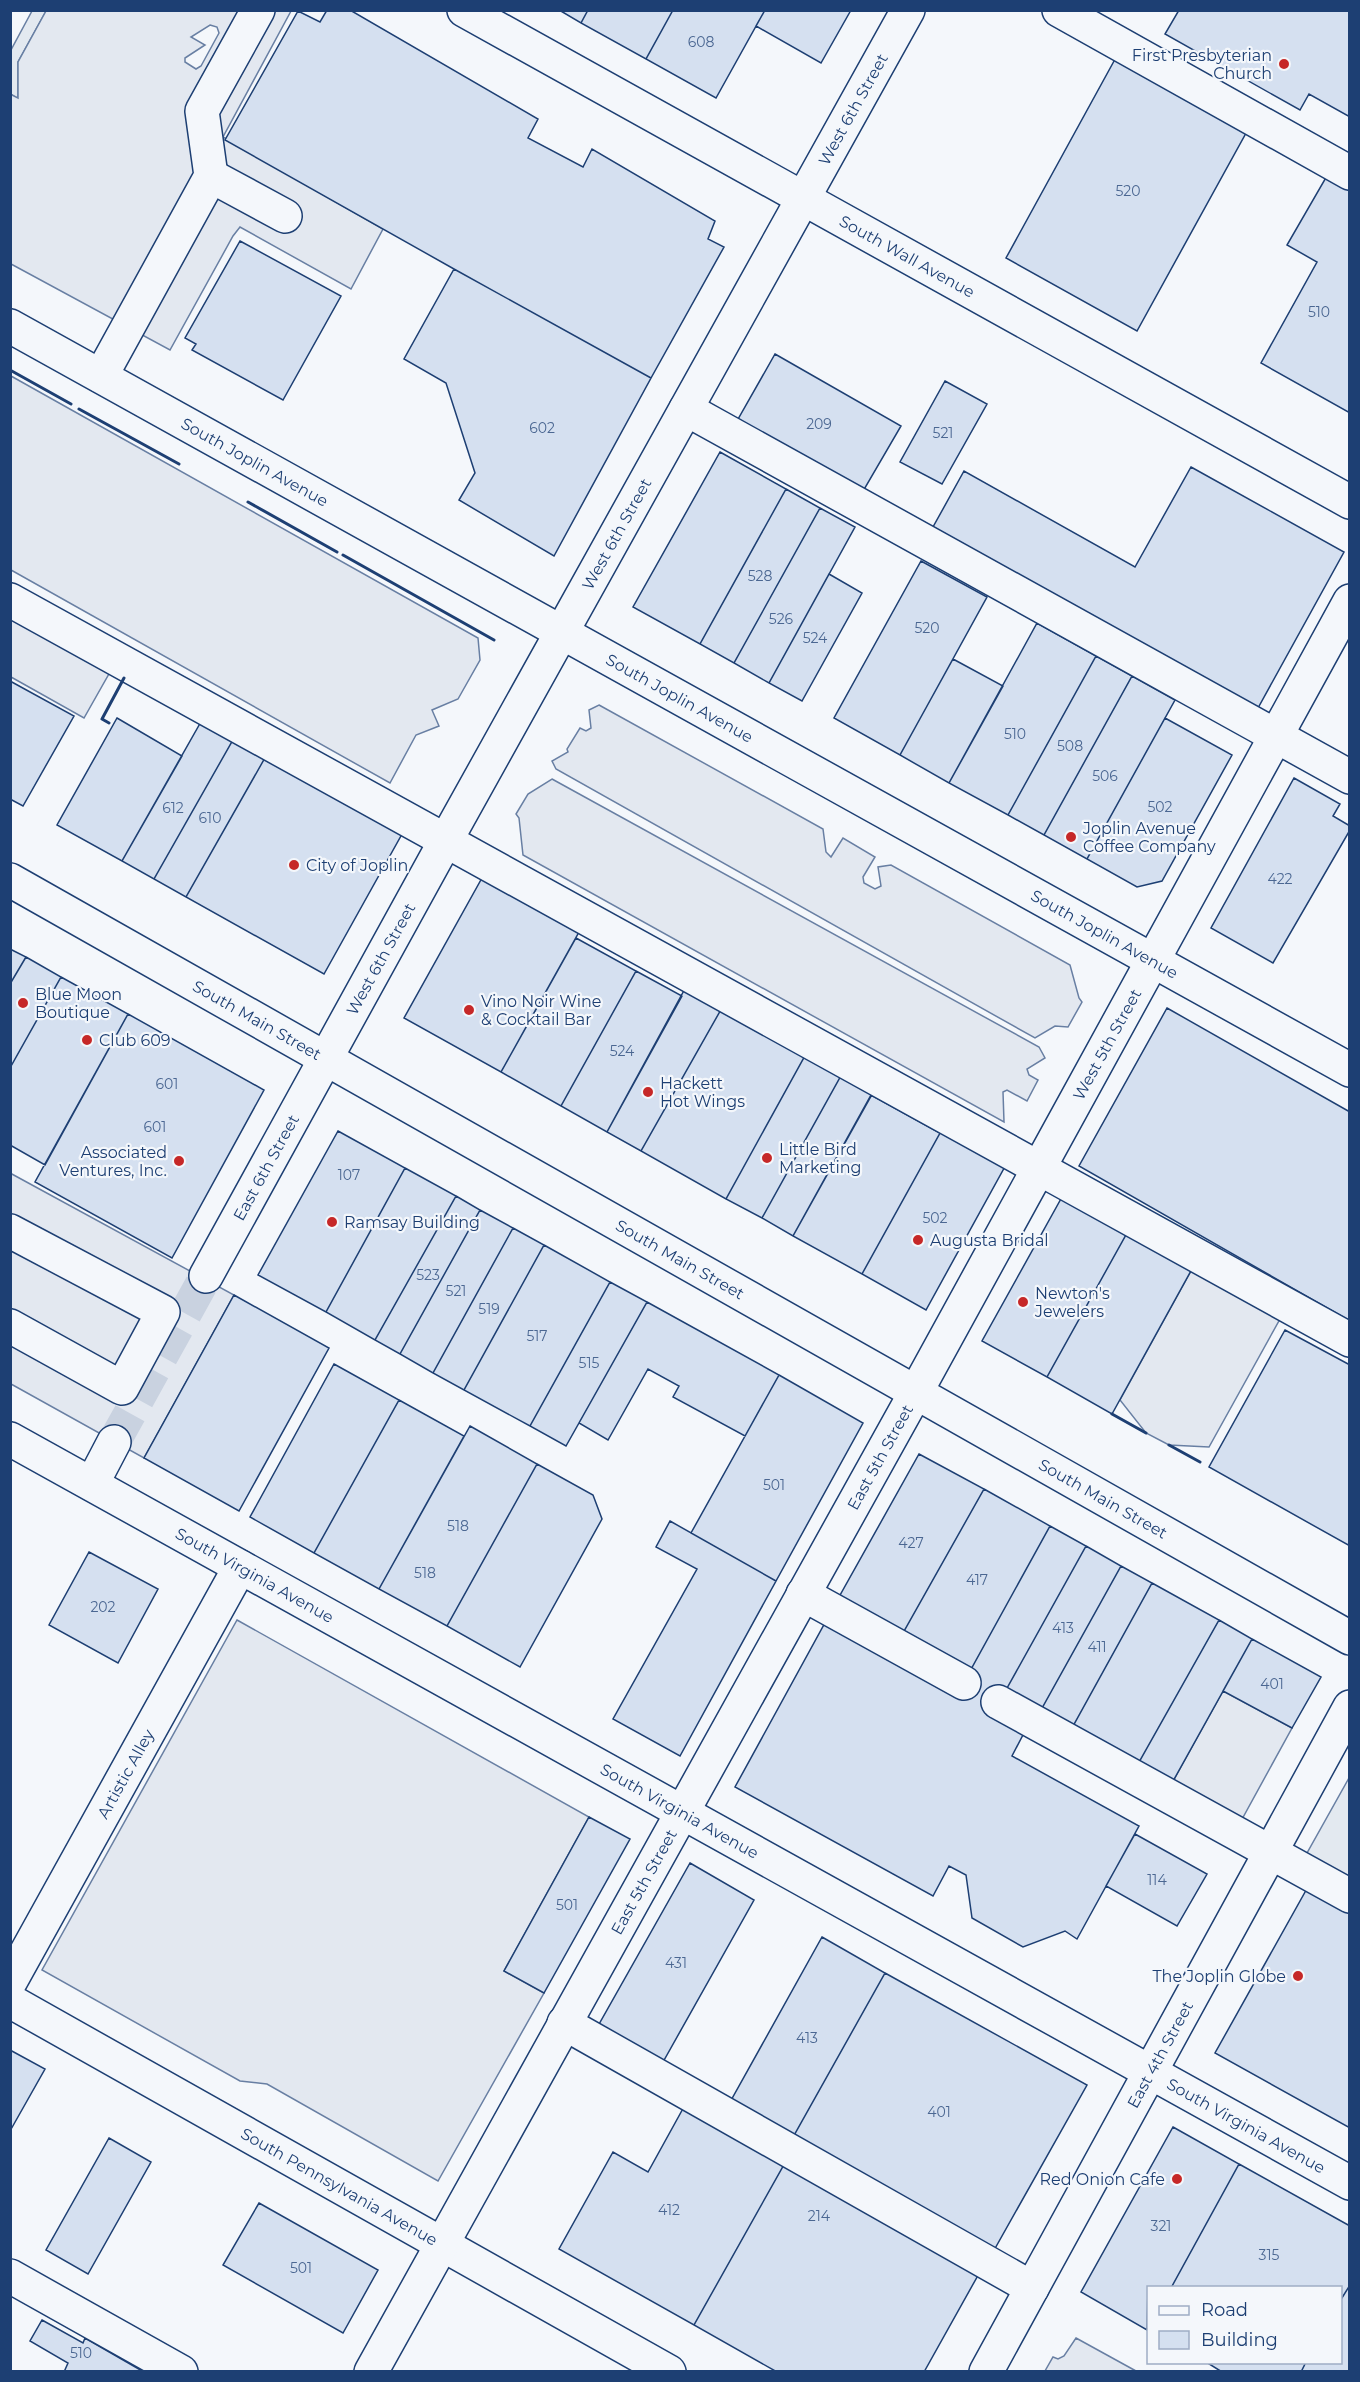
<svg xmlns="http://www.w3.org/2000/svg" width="1360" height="2382" viewBox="0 0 1360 2382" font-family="Montserrat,sans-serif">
<rect width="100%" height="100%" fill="#f4f7fb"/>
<path fill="#e3e9f0" stroke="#687fa3" stroke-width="1.5" d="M 32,11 L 46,11 L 18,62 L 18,99 L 11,94 L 11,50 Z
M 1349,1778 L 1349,1888 L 1302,1862 Z"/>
<path fill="#e3e8f0" stroke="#687fa3" stroke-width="1.5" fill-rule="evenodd" d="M 46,11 L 291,11 L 223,137 L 383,229 L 351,289 L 240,227 L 233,236 L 170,350 L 11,264 L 10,94 L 18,98 L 18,62 ZM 210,25 L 217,27 L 219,33 L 201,66 L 196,69 L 185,62 L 185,58 L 205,45 L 191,37 Z
M 11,376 L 478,638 L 480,660 L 458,699 L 432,710 L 439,726 L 416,735 L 390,783 L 11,570 Z
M 10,617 L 110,672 L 84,718 L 11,677 Z
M 599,705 L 823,829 L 826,852 L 831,857 L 843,838 L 875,857 L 863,877 L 864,883 L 875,889 L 881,886 L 878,867 L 891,865 L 1070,965 L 1079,998 L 1082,1002 L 1068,1027 L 1055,1026 L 1035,1038 L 556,769 L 552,761 L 568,752 L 567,749 L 580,728 L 586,731 L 591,728 L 589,710 Z
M 552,779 L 1039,1047 L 1045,1058 L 1027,1069 L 1029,1075 L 1038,1080 L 1027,1101 L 1007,1090 L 1003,1092 L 1004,1122 L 523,855 L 519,818 L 516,814 L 528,794 Z
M 10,1173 L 234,1295 L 144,1458 L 11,1384 Z
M 1192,1269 L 1280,1319 L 1209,1447 L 1169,1445 L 1146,1433 L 1120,1400 Z
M 237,1620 L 589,1817 L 504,1971 L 544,1993 L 438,2181 L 267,2084 L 240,2081 L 42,1970 Z
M 1223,1691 L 1292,1728 L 1241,1821 L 1172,1783 Z
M 1076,2338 L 1136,2371 L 1045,2371 L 1053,2357 L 1058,2359 L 1064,2356 Z"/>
<path fill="#d5e0f0" stroke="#1d3f73" stroke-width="1.5" d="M 327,10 L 350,10 L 538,119 L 528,138 L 583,167 L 592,149 L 715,221 L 708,239 L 724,247 L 651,378 L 454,269 L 225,140 L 298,11 L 320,22 Z
M 559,10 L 588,10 L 581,23 Z
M 588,10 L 673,10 L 646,59 L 581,23 Z
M 673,10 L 765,10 L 716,98 L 646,59 Z
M 765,10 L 851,10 L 821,63 L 756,26 Z
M 1179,10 L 1350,10 L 1350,117 L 1309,94 L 1300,110 L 1165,34 Z
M 1119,52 L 1251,124 L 1137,331 L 1006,258 Z
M 1328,174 L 1350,186 L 1350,413 L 1261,363 L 1317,262 L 1287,245 Z
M 240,241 L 341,296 L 283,400 L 192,350 L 196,344 L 185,338 Z
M 454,269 L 651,378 L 554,556 L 459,500 L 475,473 L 446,383 L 404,359 Z
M 775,354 L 901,426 L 862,493 L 737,421 Z
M 945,381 L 987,404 L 942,484 L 900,462 Z
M 720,452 L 786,489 L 700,644 L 633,607 Z
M 1191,467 L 1344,552 L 1258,708 L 933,527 L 964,471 L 1135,567 Z
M 786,489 L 820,508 L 734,663 L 700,644 Z
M 820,508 L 855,527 L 769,683 L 734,663 Z
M 921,561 L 987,597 L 900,755 L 834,718 Z
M 829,574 L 862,593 L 802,701 L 769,683 Z
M 1037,623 L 1096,656 L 1008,815 L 949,783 Z
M 1096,656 L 1132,676 L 1044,835 L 1008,815 Z
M 953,659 L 1003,686 L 949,783 L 900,755 Z
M 1132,676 L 1175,700 L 1087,859 L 1044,835 Z
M 10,681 L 74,716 L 23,806 L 10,799 Z
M 117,718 L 182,756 L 122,861 L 57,825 Z
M 1165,718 L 1232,755 L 1162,881 L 1137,887 L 1087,859 Z
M 202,720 L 234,738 L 154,879 L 122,861 Z
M 234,738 L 266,756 L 186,897 L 154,879 Z
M 266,756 L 402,834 L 324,974 L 186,897 Z
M 1294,778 L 1340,804 L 1333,816 L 1350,826 L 1350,830 L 1273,963 L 1211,928 Z
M 487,869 L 584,923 L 501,1072 L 404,1018 Z
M 576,938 L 636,971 L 561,1106 L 501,1072 Z
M 10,949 L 26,957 L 10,984 Z
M 26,957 L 61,977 L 10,1068 L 10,984 Z
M 636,971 L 682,996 L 607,1132 L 561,1106 Z
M 61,977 L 128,1014 L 45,1165 L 10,1145 L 10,1068 Z
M 687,985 L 723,1006 L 641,1151 L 607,1132 Z
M 723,1006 L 807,1052 L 726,1199 L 641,1151 Z
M 1167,1008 L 1350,1112 L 1350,1321 L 1079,1166 Z
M 128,1014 L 264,1090 L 172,1258 L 35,1182 Z
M 807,1052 L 843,1072 L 762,1218 L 726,1199 Z
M 843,1072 L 875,1089 L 793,1236 L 762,1218 Z
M 871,1095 L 940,1133 L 862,1274 L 793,1236 Z
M 944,1126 L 1008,1161 L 926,1310 L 862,1274 Z
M 338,1131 L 405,1168 L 326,1312 L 258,1275 Z
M 405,1168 L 456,1196 L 375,1340 L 326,1312 Z
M 456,1196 L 480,1210 L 400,1354 L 375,1340 Z
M 1062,1197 L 1127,1233 L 1047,1377 L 982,1341 Z
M 480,1210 L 513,1228 L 433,1373 L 400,1354 Z
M 513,1228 L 544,1245 L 464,1390 L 433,1373 Z
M 1127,1233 L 1192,1269 L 1112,1414 L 1047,1377 Z
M 544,1245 L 610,1282 L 530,1426 L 464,1390 Z
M 610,1282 L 647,1302 L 566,1446 L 530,1426 Z
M 234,1295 L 329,1348 L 239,1511 L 144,1458 Z
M 647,1302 L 779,1375 L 745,1436 L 673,1397 L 679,1386 L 648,1369 L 608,1440 L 579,1423 Z
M 1285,1330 L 1350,1365 L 1350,1546 L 1209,1467 Z
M 334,1364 L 399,1400 L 314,1553 L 250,1517 Z
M 779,1375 L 863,1423 L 776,1581 L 691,1533 Z
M 399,1400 L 464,1436 L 379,1589 L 314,1553 Z
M 470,1426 L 537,1464 L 447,1626 L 379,1589 Z
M 919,1454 L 984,1489 L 903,1633 L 839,1597 Z
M 537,1464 L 593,1495 L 602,1519 L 520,1667 L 447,1626 Z
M 984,1489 L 1050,1526 L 970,1671 L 903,1633 Z
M 670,1521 L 776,1581 L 680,1756 L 613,1719 L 697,1569 L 656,1547 Z
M 1050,1526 L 1086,1546 L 1006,1690 L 1025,1731 L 1012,1756 L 1139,1826 L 1077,1939 L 1065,1931 L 1023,1947 L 972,1918 L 966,1875 L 949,1866 L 933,1896 L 735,1787 L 826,1621 L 970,1671 Z
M 1086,1546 L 1121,1566 L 1041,1710 L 1006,1690 Z
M 89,1552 L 158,1589 L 118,1663 L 49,1625 Z
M 1121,1566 L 1152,1583 L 1072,1728 L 1041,1710 Z
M 1152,1583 L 1219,1620 L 1138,1764 L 1072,1728 Z
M 1219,1620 L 1252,1639 L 1172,1783 L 1138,1764 Z
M 1252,1639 L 1321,1677 L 1292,1728 L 1223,1691 Z
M 589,1817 L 630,1839 L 544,1993 L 504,1971 Z
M 1135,1834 L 1207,1874 L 1177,1926 L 1106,1886 Z
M 690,1863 L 754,1900 L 663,2062 L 598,2026 Z
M 1309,1885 L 1350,1908 L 1350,2128 L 1215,2053 Z
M 822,1937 L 885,1973 L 792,2139 L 729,2104 Z
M 885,1973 L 1087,2085 L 993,2252 L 792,2139 Z
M 10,2050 L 45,2069 L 10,2131 Z
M 685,2105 L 786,2161 L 694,2325 L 559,2249 L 613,2152 L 648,2172 Z
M 1173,2127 L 1239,2164 L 1171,2288 L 1148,2288 L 1147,2330 L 1081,2292 Z
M 109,2138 L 151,2162 L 88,2274 L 46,2250 Z
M 786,2161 L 981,2270 L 924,2372 L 777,2372 L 694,2325 Z
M 1239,2164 L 1350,2226 L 1350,2285 L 1340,2301 L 1340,2288 L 1171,2288 Z
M 259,2203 L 378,2270 L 343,2333 L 223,2265 Z
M 1350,2285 L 1350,2372 L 1301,2372 L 1306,2362 L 1340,2362 L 1340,2301 Z
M 42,2320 L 83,2343 L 85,2338 L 144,2372 L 64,2372 L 68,2363 L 30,2341 Z
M 1206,2362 L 1306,2362 L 1301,2372 L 1222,2372 Z"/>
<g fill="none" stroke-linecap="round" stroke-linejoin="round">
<path stroke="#c9d2e0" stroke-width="33" stroke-dasharray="33 16" stroke-linecap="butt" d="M 114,1442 L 206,1276"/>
<g stroke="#1d3f73" stroke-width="36">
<g id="minor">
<path id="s1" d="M 464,10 L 1350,502"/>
<path d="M 1059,10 L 1350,173"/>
<path d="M 211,176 L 285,216"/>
<path id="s2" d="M 10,326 L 1350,1070"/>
<path d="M 101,376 L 211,176 L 202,111 L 258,10"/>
<path d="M 686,409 L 1350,777"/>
<path d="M 10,600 L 1350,1340"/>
<path d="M 10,1231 L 163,1312 L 122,1388 L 10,1326"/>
<path id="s3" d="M 206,1276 L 446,840 L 908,10"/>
<path id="s4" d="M 10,1439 L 1350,2183"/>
<path d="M 92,1484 L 114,1442"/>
<path d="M 803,1594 L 964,1683"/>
<path d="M 998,1702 L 1350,1896"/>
<path id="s5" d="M 10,1982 L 240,1567"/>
<path id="s6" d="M 10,2001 L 669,2372"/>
<path d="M 564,2023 L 1032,2288"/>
<path d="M 10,2276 L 181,2372"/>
<path id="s7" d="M 371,2372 L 916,1392 L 1350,601"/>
<path id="s8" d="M 986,2372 L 1350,1707"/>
</g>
</g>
<g stroke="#1d3f73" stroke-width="36">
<g id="major">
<path id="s9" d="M 10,880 L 1350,1638"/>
</g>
</g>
<use href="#minor" stroke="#f4f7fb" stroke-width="33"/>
<use href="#major" stroke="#f4f7fb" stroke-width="33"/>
<path stroke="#1d3f73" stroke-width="3" d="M 10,370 L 71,404
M 79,409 L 179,464
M 248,502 L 337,552
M 343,555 L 494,640
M 109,723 L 102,719 L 124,678
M 1112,1414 L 1146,1433
M 1169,1445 L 1200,1462"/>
</g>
<g fill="#c62828" stroke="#f4f7fb" stroke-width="2">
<circle cx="1284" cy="64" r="6"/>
<circle cx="1071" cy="837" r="6"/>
<circle cx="294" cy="865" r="6"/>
<circle cx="23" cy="1003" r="6"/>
<circle cx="469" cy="1010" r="6"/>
<circle cx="87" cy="1040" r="6"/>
<circle cx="648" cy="1092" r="6"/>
<circle cx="767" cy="1158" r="6"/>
<circle cx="179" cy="1161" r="6"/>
<circle cx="332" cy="1222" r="6"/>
<circle cx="918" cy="1240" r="6"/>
<circle cx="1023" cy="1302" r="6"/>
<circle cx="1298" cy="1976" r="6"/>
<circle cx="1177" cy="2179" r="6"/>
</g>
<g text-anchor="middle" stroke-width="4.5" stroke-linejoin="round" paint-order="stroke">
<g font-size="14" fill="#4b6792">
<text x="701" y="47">608</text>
<text x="1128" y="196">520</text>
<text x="1319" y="317">510</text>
<text x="819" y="429">209</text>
<text x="542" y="433">602</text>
<text x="943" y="438">521</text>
<text x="760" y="581">528</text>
<text x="781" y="624">526</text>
<text x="927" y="633">520</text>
<text x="815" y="643">524</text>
<text x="1015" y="739">510</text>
<text x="1070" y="751">508</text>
<text x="1105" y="781">506</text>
<text x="1160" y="812">502</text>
<text x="173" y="813">612</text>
<text x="210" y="823">610</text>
<text x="1280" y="884">422</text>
<text x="622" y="1056">524</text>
<text x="167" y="1089">601</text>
<text x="155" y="1132">601</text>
<text x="349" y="1180">107</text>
<text x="935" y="1223">502</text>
<text x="428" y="1280">523</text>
<text x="456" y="1296">521</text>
<text x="489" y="1314">519</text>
<text x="537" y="1341">517</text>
<text x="589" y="1368">515</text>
<text x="774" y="1490">501</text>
<text x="458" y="1531">518</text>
<text x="911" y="1548">427</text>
<text x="425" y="1578">518</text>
<text x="977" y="1585">417</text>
<text x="103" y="1612">202</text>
<text x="1063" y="1633">413</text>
<text x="1097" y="1652">411</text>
<text x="1272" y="1689">401</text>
<text x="1157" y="1885">114</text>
<text x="567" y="1910">501</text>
<text x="676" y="1968">431</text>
<text x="807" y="2043">413</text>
<text x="939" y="2117">401</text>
<text x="669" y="2215">412</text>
<text x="819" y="2221">214</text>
<text x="1161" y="2231">321</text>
<text x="1269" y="2260">315</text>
<text x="301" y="2273">501</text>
<text x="81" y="2358">510</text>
</g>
<g font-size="16" fill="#1d3f73" stroke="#f4f7fb" text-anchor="start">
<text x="1272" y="61" text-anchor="end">First Presbyterian<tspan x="1272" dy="18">Church</tspan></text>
<text x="1083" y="834">Joplin Avenue<tspan x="1083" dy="18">Coffee Company</tspan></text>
<text x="306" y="871">City of Joplin</text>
<text x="35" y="1000">Blue Moon<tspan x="35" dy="18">Boutique</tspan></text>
<text x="481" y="1007">Vino Noir Wine<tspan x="481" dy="18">&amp; Cocktail Bar</tspan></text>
<text x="99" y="1046">Club 609</text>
<text x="660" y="1089">Hackett<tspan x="660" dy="18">Hot Wings</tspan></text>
<text x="779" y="1155">Little Bird<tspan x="779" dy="18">Marketing</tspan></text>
<text x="167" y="1158" text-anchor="end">Associated<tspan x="167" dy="18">Ventures, Inc.</tspan></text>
<text x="344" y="1228">Ramsay Building</text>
<text x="930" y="1246">Augusta Bridal</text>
<text x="1035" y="1299">Newton's<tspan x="1035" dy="18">Jewelers</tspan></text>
<text x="1286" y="1982" text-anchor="end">The Joplin Globe</text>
<text x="1165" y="2185" text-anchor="end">Red Onion Cafe</text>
</g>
<g font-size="16" fill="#1d3f73" stroke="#f4f7fb">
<text dy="6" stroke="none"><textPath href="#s3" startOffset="1334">West 6th Street</textPath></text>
<text dy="6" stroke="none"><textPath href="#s1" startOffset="507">South Wall Avenue</textPath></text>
<text dy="6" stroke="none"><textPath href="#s2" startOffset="280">South Joplin Avenue</textPath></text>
<text dy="6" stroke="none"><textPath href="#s3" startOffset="848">West 6th Street</textPath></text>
<text dy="6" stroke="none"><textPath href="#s2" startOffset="766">South Joplin Avenue</textPath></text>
<text dy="6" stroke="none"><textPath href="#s2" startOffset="1252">South Joplin Avenue</textPath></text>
<text dy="6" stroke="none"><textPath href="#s3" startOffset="362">West 6th Street</textPath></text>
<text dy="6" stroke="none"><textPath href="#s9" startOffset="284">South Main Street</textPath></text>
<text dy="6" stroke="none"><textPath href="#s7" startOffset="1518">West 5th Street</textPath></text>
<text dy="6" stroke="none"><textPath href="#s3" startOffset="124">East 6th Street</textPath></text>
<text dy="6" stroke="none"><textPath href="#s9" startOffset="770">South Main Street</textPath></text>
<text dy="6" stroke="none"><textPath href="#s7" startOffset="1047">East 5th Street</textPath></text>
<text dy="6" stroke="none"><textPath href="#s9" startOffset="1256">South Main Street</textPath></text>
<text dy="6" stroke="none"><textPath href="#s4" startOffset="280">South Virginia Avenue</textPath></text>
<text dy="6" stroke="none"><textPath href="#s5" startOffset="238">Artistic Alley</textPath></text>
<text dy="6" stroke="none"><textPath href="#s4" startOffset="766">South Virginia Avenue</textPath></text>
<text dy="6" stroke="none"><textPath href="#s7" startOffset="561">East 5th Street</textPath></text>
<text dy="6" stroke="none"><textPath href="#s8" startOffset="362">East 4th Street</textPath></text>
<text dy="6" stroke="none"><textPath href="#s4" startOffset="1414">South Virginia Avenue</textPath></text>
<text dy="6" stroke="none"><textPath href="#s6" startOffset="378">South Pennsylvania Avenue</textPath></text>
</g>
</g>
<rect width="1360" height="2382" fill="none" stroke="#1d3f73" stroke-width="24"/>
<rect x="1147" y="2286" width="195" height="78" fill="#f4f7fb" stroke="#9eadc5" stroke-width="1.5"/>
<rect x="1159" y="2306" width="30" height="9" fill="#f4f7fb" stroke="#9eadc5" stroke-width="1.5"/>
<text x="1201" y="2316" font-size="18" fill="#1d3f73">Road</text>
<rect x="1159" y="2331" width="30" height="18" fill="#d5e0f0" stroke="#9eadc5" stroke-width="1.5"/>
<text x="1201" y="2346" font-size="18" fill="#1d3f73">Building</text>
</svg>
